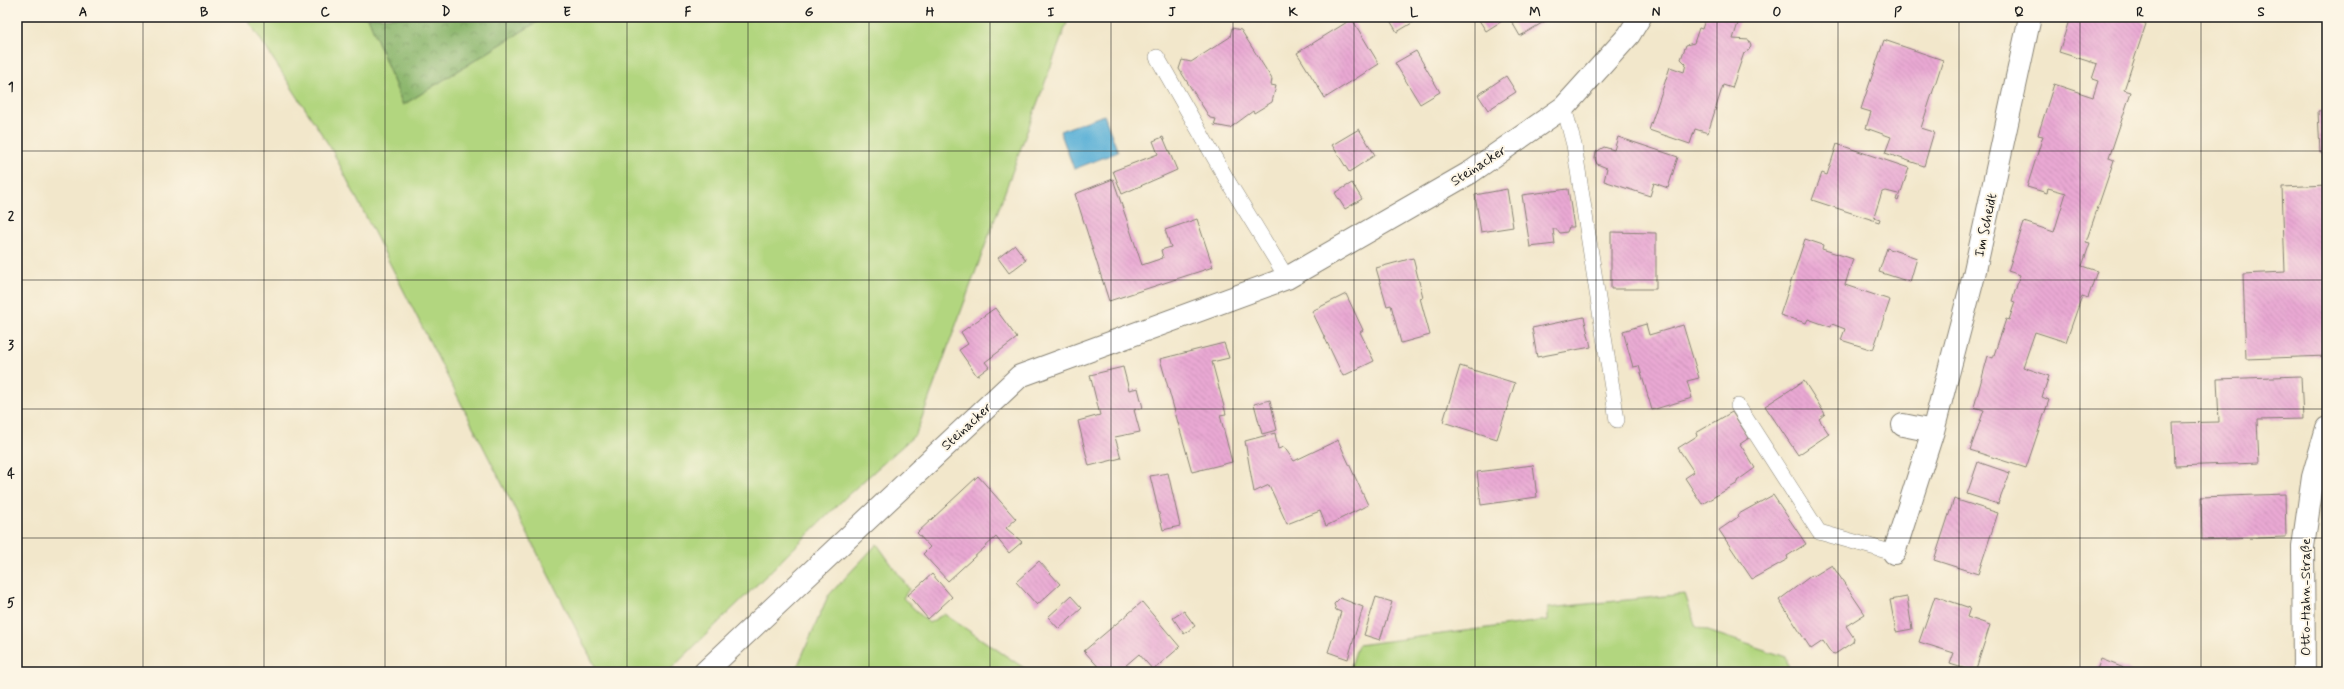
<svg xmlns="http://www.w3.org/2000/svg" width="2344" height="689" viewBox="0 0 2344 689" font-family="Mynerve,sans-serif">
<defs>
<pattern id="forest-crowns" width="20" height="18" patternUnits="userSpaceOnUse"><rect width="20" height="18" fill="#8db76e"/><path d="M2 6a3 3 0 1 1 6 0M12 15a3 3 0 1 1 6 0" fill="none" stroke="#72945a"/></pattern>
<pattern id="building-back-hatch" width="6" height="6" patternUnits="userSpaceOnUse"><rect width="6" height="6" fill="#e9a8d3"/><path d="M-1 5l2 2M0 0l6 6M5-1l2 2" fill="none" stroke="#c790b5"/></pattern>
</defs>
<rect width="100%" height="100%" fill="#fcf5e5"/>
<filter id="ink" filterUnits="userSpaceOnUse"><feTurbulence type="fractalNoise" baseFrequency=".025" numOctaves="2"/><feDisplacementMap in="SourceGraphic" scale="8" xChannelSelector="R" yChannelSelector="G"/><feConvolveMatrix kernelMatrix="1 2 1 2 8 2 1 2 1" color-interpolation-filters="sRGB"/></filter>
<filter id="wash" filterUnits="userSpaceOnUse"><feTurbulence type="fractalNoise" baseFrequency=".012" numOctaves="4" result="noise"/><feDisplacementMap in="SourceGraphic" scale="16" xChannelSelector="R" yChannelSelector="G"/><feGaussianBlur stdDeviation="0.9" result="paint"/><feColorMatrix in="noise" values="0 0 0 0 0 0 0 0 0 0 0 0 0 0 0 0 0 1.4 0 .05"/><feComposite in="paint" operator="in"/></filter>
<g filter="url(#wash)">
<rect width="100%" height="100%" fill="#f2e7cb"/>
<path fill="#b2d67f" stroke="#67794e" d="M 246,17 L 368,17 L 403,105 L 545,17 L 1069,17 L 916,434 L 849,494 L 668,672 L 598,672 L 332,150 Z
M 877,544 L 909,589 L 903,598 L 929,623 L 944,614 L 1030,672 L 795,672 L 828,596 Z
M 1685,594 L 1696,627 L 1786,657 L 1790,672 L 1349,672 L 1358,645 L 1548,620 L 1548,608 Z"/>
<path fill="url(#forest-crowns)" stroke="#546a45" d="M 368,17 L 545,17 L 403,105 Z"/>
<path fill="#5bb1d7" stroke="#3c667a" d="M 1104,115 L 1118,152 L 1074,169 L 1060,131 Z"/>
<g id="blocks">
<path fill="url(#building-back-hatch)" d="M 1388,17 L 1422,17 L 1397,32 Z
M 1477,17 L 1508,17 L 1486,31 Z
M 1509,17 L 1552,17 L 1520,36 Z
M 1706,17 L 1740,17 L 1733,39 L 1749,40 L 1751,45 L 1749,50 L 1744,53 L 1732,88 L 1723,85 L 1708,133 L 1695,129 L 1690,144 L 1649,130 L 1670,67 L 1684,72 L 1686,64 L 1681,59 L 1686,45 L 1694,43 L 1699,28 L 1702,29 Z
M 2070,17 L 2136,17 L 2146,24 L 2124,90 L 2131,92 L 2109,158 L 2114,160 L 2086,242 L 2090,243 L 2082,266 L 2097,271 L 2088,298 L 2082,296 L 2066,342 L 2035,332 L 2023,367 L 2049,376 L 2042,397 L 2049,400 L 2026,468 L 1970,450 L 1984,410 L 1974,407 L 1988,356 L 1993,358 L 2006,319 L 2009,320 L 2015,302 L 2012,301 L 2020,275 L 2008,271 L 2024,222 L 2054,232 L 2066,193 L 2048,188 L 2047,193 L 2027,187 L 2043,136 L 2038,135 L 2054,84 L 2093,97 L 2098,81 L 2092,79 L 2097,64 L 2059,52 Z
M 1352,19 L 1379,64 L 1325,98 L 1297,53 Z
M 1232,28 L 1241,30 L 1272,79 L 1271,85 L 1276,86 L 1272,102 L 1254,113 L 1253,111 L 1230,128 L 1214,125 L 1216,119 L 1210,118 L 1179,69 L 1182,60 L 1191,62 L 1230,37 Z
M 1884,40 L 1943,60 L 1921,128 L 1934,132 L 1924,166 L 1885,153 L 1891,137 L 1866,128 L 1871,112 L 1861,109 Z
M 1416,51 L 1440,92 L 1420,104 L 1395,63 Z
M 1506,76 L 1516,92 L 1488,110 L 1478,95 Z
M 2327,110 L 2327,153 L 2320,153 L 2318,111 Z
M 1359,129 L 1375,155 L 1349,172 L 1332,145 Z
M 1163,137 L 1177,170 L 1122,194 L 1113,171 L 1158,154 L 1153,141 Z
M 1618,137 L 1678,157 L 1668,188 L 1654,183 L 1650,196 L 1604,181 L 1607,168 L 1597,164 L 1595,159 L 1596,152 L 1604,147 L 1614,150 Z
M 1837,144 L 1909,168 L 1898,201 L 1896,200 L 1898,194 L 1886,191 L 1882,192 L 1874,217 L 1880,219 L 1879,222 L 1812,200 L 1822,173 L 1827,175 Z
M 1113,179 L 1142,265 L 1163,258 L 1161,250 L 1171,247 L 1165,230 L 1197,219 L 1213,267 L 1109,301 L 1075,194 Z
M 1352,183 L 1362,199 L 1345,209 L 1335,193 Z
M 2327,185 L 2327,356 L 2246,359 L 2243,274 L 2285,272 L 2282,187 Z
M 1507,189 L 1513,227 L 1481,232 L 1475,195 Z
M 1568,189 L 1574,227 L 1569,227 L 1567,232 L 1560,233 L 1557,229 L 1553,229 L 1555,244 L 1530,247 L 1522,195 Z
M 1611,232 L 1656,233 L 1656,289 L 1611,289 Z
M 1805,239 L 1823,245 L 1822,249 L 1853,259 L 1845,285 L 1890,300 L 1873,350 L 1841,340 L 1845,329 L 1832,324 L 1831,327 L 1808,319 L 1806,323 L 1780,315 Z
M 1015,245 L 1026,260 L 1009,273 L 998,258 Z
M 1887,248 L 1917,258 L 1910,282 L 1879,272 Z
M 1413,258 L 1423,297 L 1420,298 L 1430,335 L 1401,343 L 1391,305 L 1387,306 L 1376,268 Z
M 1346,294 L 1363,330 L 1360,332 L 1374,361 L 1343,376 L 1312,311 Z
M 995,308 L 1017,338 L 985,362 L 989,367 L 977,376 L 959,350 L 968,344 L 961,332 Z
M 1584,317 L 1591,347 L 1537,357 L 1532,328 Z
M 1646,324 L 1649,335 L 1683,325 L 1699,378 L 1687,381 L 1692,398 L 1652,410 L 1639,366 L 1633,367 L 1623,331 Z
M 1224,343 L 1229,358 L 1212,362 L 1226,414 L 1220,415 L 1232,462 L 1192,472 L 1160,359 Z
M 1460,366 L 1515,383 L 1497,439 L 1443,422 Z
M 1123,367 L 1129,390 L 1138,388 L 1143,408 L 1134,410 L 1140,432 L 1115,437 L 1121,458 L 1089,466 L 1078,421 L 1100,415 L 1090,375 Z
M 2301,376 L 2303,419 L 2257,420 L 2259,463 L 2175,466 L 2173,423 L 2219,422 L 2217,379 Z
M 1804,381 L 1825,414 L 1819,419 L 1829,434 L 1798,455 L 1765,406 Z
M 1270,400 L 1277,430 L 1262,434 L 1254,404 Z
M 1732,412 L 1749,438 L 1740,444 L 1755,468 L 1737,481 L 1738,483 L 1702,504 L 1685,478 L 1694,472 L 1678,448 L 1697,436 L 1696,433 Z
M 1275,433 L 1278,449 L 1284,447 L 1294,461 L 1338,440 L 1368,505 L 1326,526 L 1320,511 L 1287,524 L 1269,485 L 1254,492 L 1245,441 Z
M 1978,462 L 2010,473 L 1998,504 L 1967,494 Z
M 1533,465 L 1537,497 L 1481,505 L 1477,472 Z
M 1168,473 L 1180,526 L 1163,530 L 1150,476 Z
M 978,476 L 1016,519 L 1006,528 L 1022,542 L 1009,553 L 996,537 L 948,581 L 923,554 L 930,547 L 917,533 Z
M 2285,494 L 2286,537 L 2202,540 L 2201,497 Z
M 1773,495 L 1806,544 L 1787,556 L 1788,559 L 1752,579 L 1719,530 L 1738,517 L 1737,515 Z
M 1954,499 L 1998,513 L 1978,574 L 1934,560 Z
M 1039,561 L 1060,584 L 1037,605 L 1016,582 Z
M 1832,565 L 1865,614 L 1846,626 L 1854,638 L 1853,642 L 1835,654 L 1831,653 L 1823,641 L 1811,649 L 1779,600 L 1812,575 L 1814,576 Z
M 932,574 L 952,597 L 928,619 L 908,595 Z
M 1071,596 L 1082,608 L 1059,629 L 1048,617 Z
M 1935,596 L 1970,608 L 1967,617 L 1990,625 L 1975,672 L 1950,664 L 1954,653 L 1919,642 Z
M 1376,597 L 1392,602 L 1380,640 L 1364,635 Z
M 1907,597 L 1912,629 L 1896,632 L 1890,600 Z
M 1340,598 L 1363,607 L 1348,659 L 1328,652 L 1341,612 L 1336,610 L 1334,604 Z
M 1142,602 L 1180,647 L 1153,670 L 1139,654 L 1118,672 L 1103,672 L 1084,651 Z
M 1184,611 L 1195,626 L 1184,634 L 1173,618 Z
M 2101,659 L 2134,672 L 2096,672 Z"/>
</g>
</g>
<g filter="url(#ink)">
<use href="#blocks" fill-opacity="0" stroke="#878274" stroke-width="1"/>
<g fill="none" stroke-linecap="round" stroke-linejoin="round">
<g stroke="#878274" stroke-width="16">
<path id="lane" d="M 1157,57 L 1230,185 L 1287,278
M 1564,107 L 1574,145 L 1617,420
M 1738,406 L 1819,532 L 1894,553"/>
</g>
<g stroke="#878274" stroke-width="24">
<path id="street" d="M 1903,425 L 1933,431
M 1894,553 L 1933,431 L 1974,275 L 2030,17
M 705,672 L 1020,376 L 1287,278 L 1471,172 L 1564,107 L 1629,35 L 1640,17
M 2304,672 L 2303,547 L 2313,477 L 2327,428"/>
</g>
<use href="#lane" stroke="#fff" stroke-width="15"/>
<use href="#street" stroke="#fff" stroke-width="22"/>
</g>
</g>
<path fill="none" stroke="#1c1c1c" stroke-width="1" stroke-opacity="0.55" d="M 143,17 L 143,672M 264,17 L 264,672M 385,17 L 385,672M 506,17 L 506,672M 627,17 L 627,672M 748,17 L 748,672M 869,17 L 869,672M 990,17 L 990,672M 1111,17 L 1111,672M 1233,17 L 1233,672M 1354,17 L 1354,672M 1475,17 L 1475,672M 1596,17 L 1596,672M 1717,17 L 1717,672M 1838,17 L 1838,672M 1959,17 L 1959,672M 2080,17 L 2080,672M 2201,17 L 2201,672M 17,151 L 2327,151M 17,280 L 2327,280M 17,409 L 2327,409M 17,538 L 2327,538"/>
<g text-anchor="middle" stroke-width="4" stroke-linejoin="round" paint-order="stroke">
<g font-size="14" fill="#1c1c1c" stroke="#fcf5e5">
<text transform="translate(1478 165) rotate(-33)" y="5">Steinacker</text>
<text transform="translate(1985 225) rotate(-78)" y="5">Im Scheidt</text>
<text transform="translate(966 426) rotate(-43)" y="5">Steinacker</text>
<text transform="translate(2305 597) rotate(-90)" y="5">Otto-Hahn-Straße</text>
</g>
</g>
<rect width="2344" height="689" fill="none" stroke="#fcf5e5" stroke-width="44"/>
<rect x="22" y="22" width="2300" height="645" fill="none" stroke="#1c1c1c" stroke-width="1.5"/>
<g font-size="13" text-anchor="middle" font-weight="bold" fill="#1c1c1c">
<text x="83" y="16">A</text>
<text x="204" y="16">B</text>
<text x="325" y="16">C</text>
<text x="446" y="16">D</text>
<text x="567" y="16">E</text>
<text x="688" y="16">F</text>
<text x="809" y="16">G</text>
<text x="930" y="16">H</text>
<text x="1051" y="16">I</text>
<text x="1172" y="16">J</text>
<text x="1293" y="16">K</text>
<text x="1414" y="16">L</text>
<text x="1535" y="16">M</text>
<text x="1656" y="16">N</text>
<text x="1777" y="16">O</text>
<text x="1898" y="16">P</text>
<text x="2019" y="16">Q</text>
<text x="2140" y="16">R</text>
<text x="2261" y="16">S</text>
<text x="11" y="91">1</text>
<text x="11" y="220">2</text>
<text x="11" y="349">3</text>
<text x="11" y="478">4</text>
<text x="11" y="607">5</text>
</g>
</svg>
